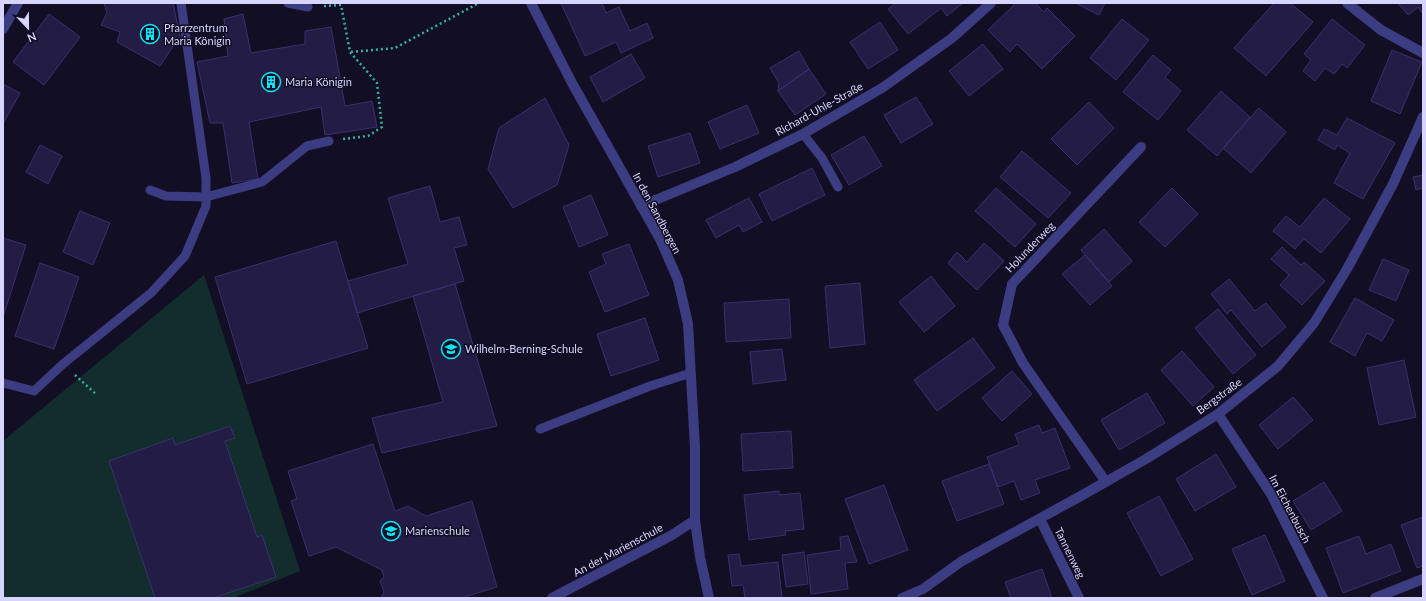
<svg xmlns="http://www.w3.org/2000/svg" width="1426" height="601" viewBox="0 0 1426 601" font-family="Lato,sans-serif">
<rect width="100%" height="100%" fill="#120f24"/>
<path fill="#122e2c" d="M 204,275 L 300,571 L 233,598 L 3,598 L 3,441 Z"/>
<path fill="#231c44" stroke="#3a2f70" d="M 104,3 L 173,3 L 180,36 L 160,66 L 117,42 L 120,32 L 101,25 L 107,13 Z
M 561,3 L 602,3 L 606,13 L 619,7 L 630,31 L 647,23 L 653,38 L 621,53 L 616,42 L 585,56 Z
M 896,3 L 963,3 L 947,16 L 941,8 L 908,34 L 888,9 Z
M 1016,3 L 1035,3 L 1044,12 L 1047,8 L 1075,36 L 1042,69 L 1017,44 L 1010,52 L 988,30 Z
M 1075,3 L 1105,3 L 1099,15 Z
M 1274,3 L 1290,3 L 1313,22 L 1266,76 L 1234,48 Z
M 1398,3 L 1423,3 L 1423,14 L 1418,7 L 1408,15 Z
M 49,14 L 80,37 L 44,85 L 13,62 Z
M 243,14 L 251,53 L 305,44 L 305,31 L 331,27 L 345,106 L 372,101 L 377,127 L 325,135 L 321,107 L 249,122 L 258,179 L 232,183 L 223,123 L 210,123 L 197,62 L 228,56 L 224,19 Z
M 1122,19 L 1149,40 L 1116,80 L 1090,58 Z
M 1332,19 L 1365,45 L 1347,68 L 1342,64 L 1334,74 L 1325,68 L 1315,81 L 1303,71 L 1311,60 L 1304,54 Z
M 880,22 L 898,50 L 868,69 L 850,42 Z
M 983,44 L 1003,69 L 969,96 L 949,71 Z
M 1392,50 L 1422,62 L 1400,114 L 1371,101 Z
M 799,51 L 809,69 L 778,91 L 779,83 L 770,68 Z
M 631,54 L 645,78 L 603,102 L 590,77 Z
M 1153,55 L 1171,70 L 1165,77 L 1181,91 L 1158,120 L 1123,92 Z
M 809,69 L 826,94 L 795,115 L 778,91 Z
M 3,84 L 20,93 L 3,124 Z
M 1221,91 L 1250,117 L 1217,156 L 1187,130 Z
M 916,97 L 933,124 L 901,143 L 884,115 Z
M 545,98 L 569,145 L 557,185 L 513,208 L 488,169 L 499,128 Z
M 1089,102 L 1114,128 L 1077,165 L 1051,139 Z
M 747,105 L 759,133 L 720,149 L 708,122 Z
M 1259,108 L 1286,132 L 1251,173 L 1223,148 Z
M 1347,118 L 1395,143 L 1363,199 L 1334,183 L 1350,153 L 1337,145 L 1335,150 L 1318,140 L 1324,129 L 1337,135 Z
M 690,133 L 700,163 L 658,177 L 648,146 Z
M 864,136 L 882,166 L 849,185 L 831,155 Z
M 40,145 L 62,156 L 48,184 L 26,172 Z
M 1022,151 L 1071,193 L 1048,218 L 1000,177 Z
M 812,168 L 825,195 L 772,221 L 759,194 Z
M 1423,175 L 1423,188 L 1416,190 L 1413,177 Z
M 430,186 L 440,222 L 459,217 L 467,245 L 454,248 L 464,281 L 357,313 L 348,281 L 408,264 L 388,198 Z
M 996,188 L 1036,224 L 1015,247 L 975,211 Z
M 1172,188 L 1198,214 L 1165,247 L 1139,222 Z
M 591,195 L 608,235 L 579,247 L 563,207 Z
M 749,198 L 762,222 L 743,232 L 739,225 L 716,238 L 706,220 Z
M 1324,198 L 1350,219 L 1321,253 L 1304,239 L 1295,249 L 1273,231 L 1286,216 L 1300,227 Z
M 80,211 L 110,223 L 93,265 L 63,252 Z
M 1104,229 L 1132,261 L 1109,282 L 1081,250 Z
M 3,238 L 26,245 L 3,317 Z
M 336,241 L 368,348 L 247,384 L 215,277 Z
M 984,243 L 1004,261 L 977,290 L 948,263 L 957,252 L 967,262 Z
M 629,244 L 649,295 L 605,312 L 589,272 L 606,264 L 602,254 Z
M 1282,247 L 1301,265 L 1304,262 L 1325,281 L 1302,305 L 1280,285 L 1289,275 L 1271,259 Z
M 1085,255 L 1112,286 L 1090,305 L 1062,274 Z
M 1383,259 L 1409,270 L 1396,301 L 1369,290 Z
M 40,263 L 79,277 L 54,349 L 15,336 Z
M 931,276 L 955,306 L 924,332 L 899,302 Z
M 1229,279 L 1255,311 L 1266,303 L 1286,327 L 1262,347 L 1231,310 L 1227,314 L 1211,294 Z
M 860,283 L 865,344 L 830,348 L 825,286 Z
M 455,284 L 497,426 L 382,453 L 372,418 L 443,402 L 413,296 Z
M 1355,298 L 1394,320 L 1382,341 L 1367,333 L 1355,356 L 1330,342 Z
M 789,299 L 791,338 L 726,342 L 724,303 Z
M 1218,309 L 1256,355 L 1233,374 L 1195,328 Z
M 645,318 L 659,360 L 611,376 L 597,334 Z
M 973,338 L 995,368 L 937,411 L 914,380 Z
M 782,349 L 786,380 L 753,384 L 750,352 Z
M 1182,351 L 1214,387 L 1193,406 L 1161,370 Z
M 1404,360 L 1416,417 L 1379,425 L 1367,368 Z
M 1012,371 L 1032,394 L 1002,421 L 982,398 Z
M 1147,393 L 1165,423 L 1119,450 L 1101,420 Z
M 1293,397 L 1313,420 L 1278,449 L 1259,425 Z
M 1039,425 L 1042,433 L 1055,428 L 1070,468 L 1035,480 L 1040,493 L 1021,500 L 1014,481 L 998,487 L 987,457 L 1019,445 L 1015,434 Z
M 230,426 L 235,438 L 225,441 L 257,537 L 262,535 L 276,577 L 213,598 L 155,598 L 109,461 L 173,438 L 175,445 Z
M 791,431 L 793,468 L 743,471 L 741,434 Z
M 373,444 L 395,511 L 408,506 L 426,516 L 472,501 L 497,587 L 461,598 L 381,598 L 384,592 L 380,581 L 384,577 L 382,570 L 336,547 L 309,556 L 291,501 L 297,499 L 288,471 Z
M 1216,454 L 1236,487 L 1195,511 L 1176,479 Z
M 989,464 L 1004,504 L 957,521 L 942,481 Z
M 1324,482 L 1342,511 L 1311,530 L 1293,501 Z
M 884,485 L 908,550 L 869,564 L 845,499 Z
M 779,491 L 779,495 L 800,493 L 804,529 L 785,531 L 786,535 L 749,540 L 744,495 Z
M 1159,496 L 1193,559 L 1161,576 L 1127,513 Z
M 1423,517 L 1423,566 L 1417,568 L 1401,525 Z
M 1265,535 L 1285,581 L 1252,595 L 1232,549 Z
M 848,536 L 857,562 L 845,563 L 848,589 L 811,594 L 807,555 L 841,550 L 840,537 Z
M 1359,536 L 1366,554 L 1391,544 L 1401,571 L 1343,593 L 1326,548 Z
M 804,552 L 808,584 L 786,587 L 782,555 Z
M 739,554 L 741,566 L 778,562 L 782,598 L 745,598 L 743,585 L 732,586 L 728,555 Z
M 1042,569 L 1052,598 L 1011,598 L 1005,582 Z"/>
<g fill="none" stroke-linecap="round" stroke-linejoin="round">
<path stroke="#33b2a7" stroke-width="2.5" stroke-dasharray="2 3" stroke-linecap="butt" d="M 324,6 L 341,5 L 350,52 L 377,83 L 382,127 L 368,136 L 343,139
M 351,52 L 395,48 L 479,3
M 75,375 L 97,395"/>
<path stroke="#3c3c82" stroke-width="9" d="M 288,3 L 308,7
M 803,134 L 822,158 L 838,187
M 150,190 L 166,196 L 206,197 L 262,182 L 307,146 L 329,141
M 3,383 L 34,391 L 63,364 L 151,293 L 185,256 L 206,206 L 206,178 L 181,3
M 540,429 L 650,386 L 691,373"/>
<path stroke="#3c3c82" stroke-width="10" d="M 531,3 L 572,83 L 660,239 L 678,280 L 688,324 L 695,448 L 695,520 L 700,557 L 709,598
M 1347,3 L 1381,30 L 1423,53
M 3,29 L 18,3
M 641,206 L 735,167 L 803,134 L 882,88 L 952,38 L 991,3
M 1218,414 L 1271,494 L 1323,598
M 1106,482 L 1023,363 L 1003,325 L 1012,284 L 1141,147
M 1040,519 L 1079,598
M 552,598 L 672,535 L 695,520
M 902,598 L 923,589 L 962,561 L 1079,497 L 1146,459 L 1218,414 L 1278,366 L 1314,323 L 1347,269 L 1393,184 L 1423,117
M 1375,598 L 1423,579"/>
</g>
<defs>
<g id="building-ring" transform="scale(1)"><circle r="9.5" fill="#120f24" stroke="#08e5f5" stroke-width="1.5"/><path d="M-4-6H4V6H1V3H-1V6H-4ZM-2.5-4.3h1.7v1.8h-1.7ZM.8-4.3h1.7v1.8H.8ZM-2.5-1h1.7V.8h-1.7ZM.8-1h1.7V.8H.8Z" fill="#08e5f5"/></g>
<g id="school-ring" transform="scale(1)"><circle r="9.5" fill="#120f24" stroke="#08e5f5" stroke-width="1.5"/><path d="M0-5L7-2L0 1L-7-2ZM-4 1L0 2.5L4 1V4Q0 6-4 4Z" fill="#08e5f5"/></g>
</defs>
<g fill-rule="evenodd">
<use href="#building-ring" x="150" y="34"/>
<use href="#building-ring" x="271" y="82"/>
<use href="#school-ring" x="451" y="349"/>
<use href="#school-ring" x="391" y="531"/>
</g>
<g text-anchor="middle" stroke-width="3" stroke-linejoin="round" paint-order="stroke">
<g font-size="11" fill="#d7d4fe" stroke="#120f24" text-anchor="start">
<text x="164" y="32">Pfarrzentrum<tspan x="164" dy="13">Maria Königin</tspan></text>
<text x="285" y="86">Maria Königin</text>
<text x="465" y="353">Wilhelm-Berning-Schule</text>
<text x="405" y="535">Marienschule</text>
</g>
<g font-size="11" fill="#d7d4fe" stroke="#120f24">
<text transform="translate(819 109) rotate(-29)" y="4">Richard-Uhle-Straße</text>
<text transform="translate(657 213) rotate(62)" y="4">In den Sandbergen</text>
<text transform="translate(1030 247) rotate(-46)" y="4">Holunderweg</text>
<text transform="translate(1219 396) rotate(-36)" y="4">Bergstraße</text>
<text transform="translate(1290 509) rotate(62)" y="4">Im Eichenbusch</text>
<text transform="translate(618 550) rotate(-28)" y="4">An der Marienschule</text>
<text transform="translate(1070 553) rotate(64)" y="4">Tannenweg</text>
</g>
</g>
<rect width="1426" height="601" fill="none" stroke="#d7d4fe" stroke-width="8"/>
<g transform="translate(28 28) rotate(158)" stroke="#120f24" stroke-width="3" paint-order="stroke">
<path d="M0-3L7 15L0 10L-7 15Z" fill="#d7d4fe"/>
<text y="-6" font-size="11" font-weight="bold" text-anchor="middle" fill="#d7d4fe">N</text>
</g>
</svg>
